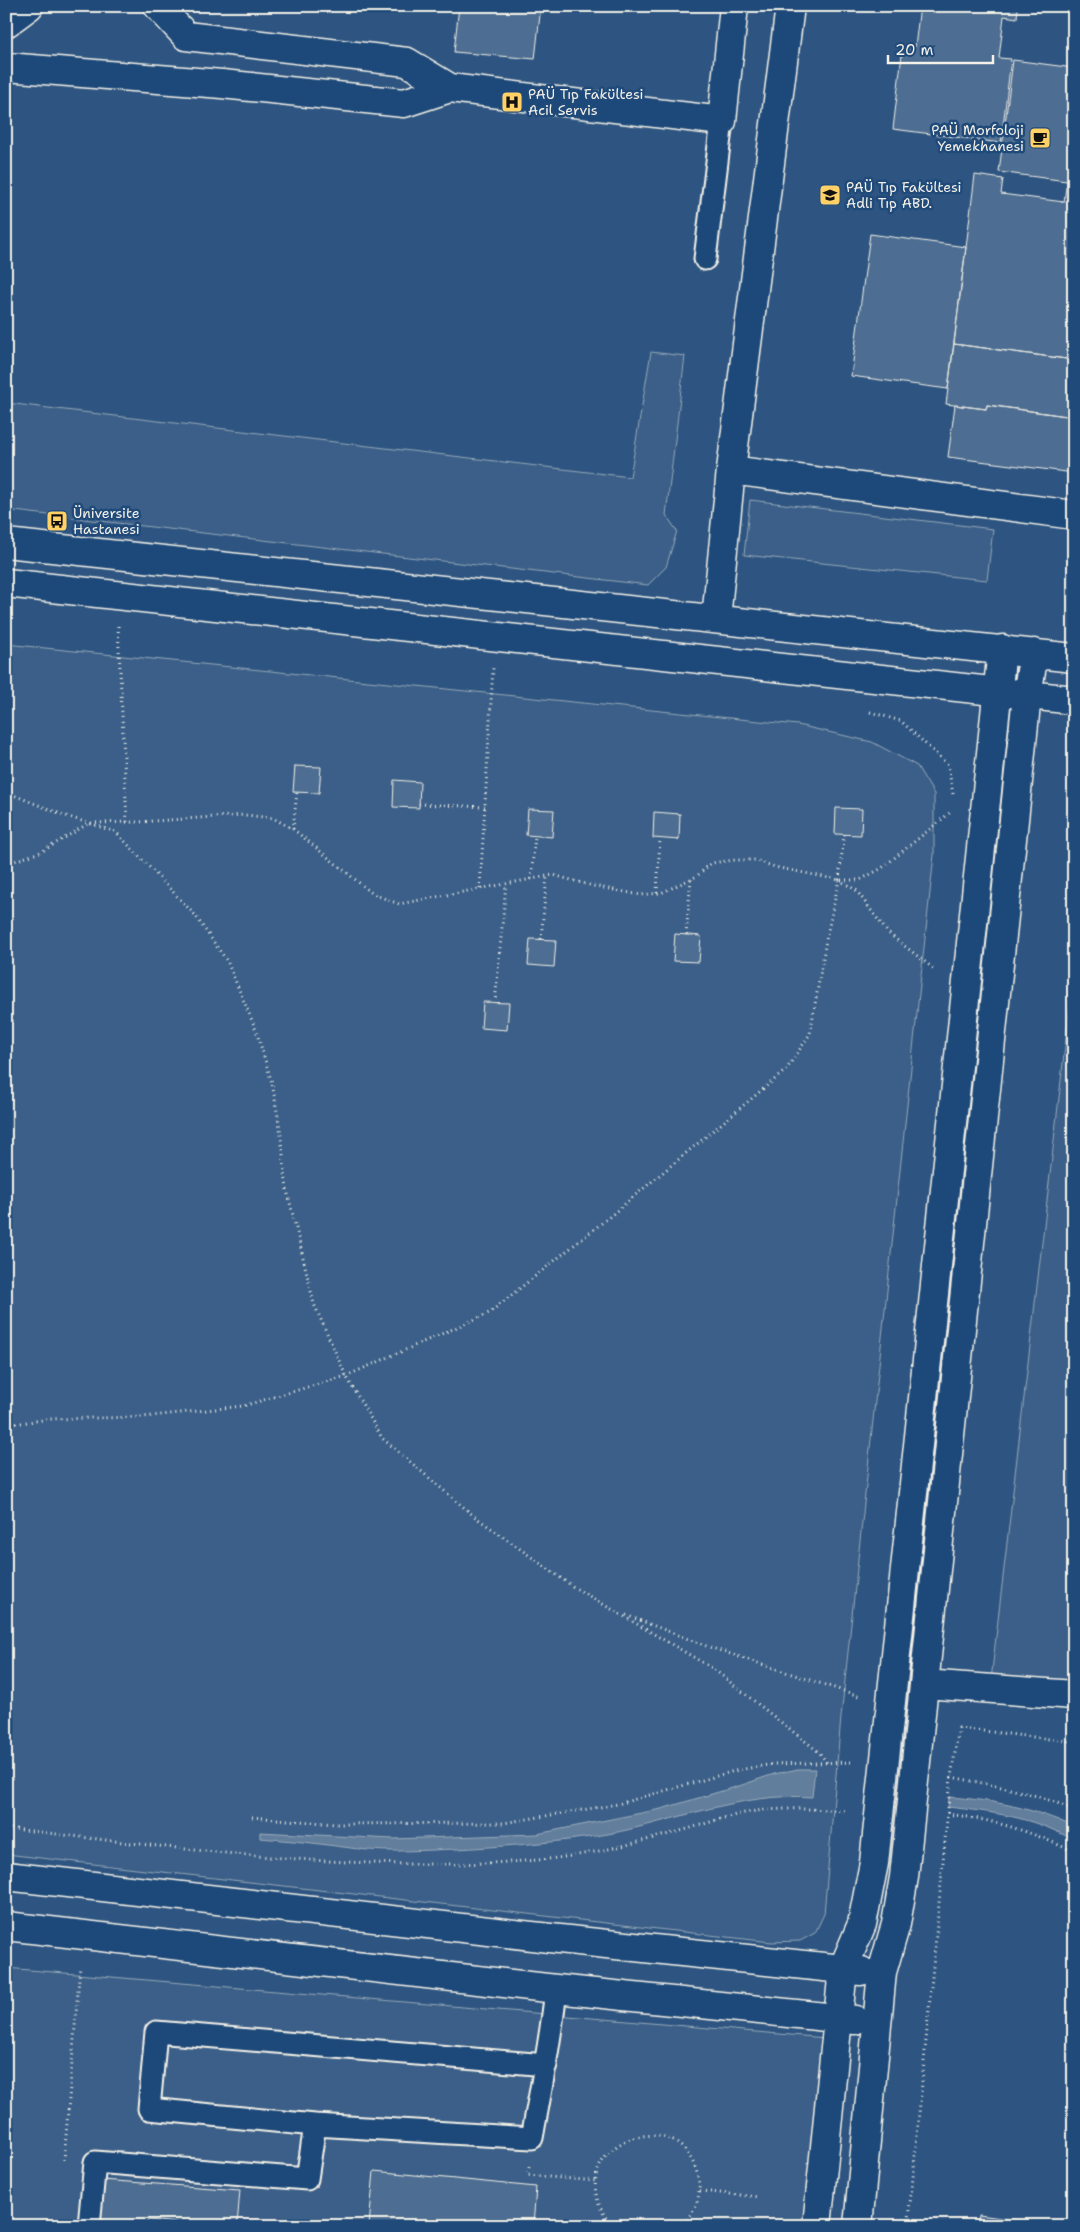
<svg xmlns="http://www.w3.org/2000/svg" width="1080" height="2232" viewBox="0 0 1080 2232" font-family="'Shantell Sans',sans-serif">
<rect width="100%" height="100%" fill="#1f4a7a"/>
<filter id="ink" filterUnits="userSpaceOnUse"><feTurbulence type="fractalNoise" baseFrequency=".02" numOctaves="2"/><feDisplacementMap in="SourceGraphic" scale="10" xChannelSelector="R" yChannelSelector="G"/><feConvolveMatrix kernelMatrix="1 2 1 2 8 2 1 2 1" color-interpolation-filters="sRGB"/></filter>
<g filter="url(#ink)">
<path fill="#2d5581" d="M 6,6 L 1074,6 L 1074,2226 L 6,2226 Z"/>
<path fill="#3a5f88" stroke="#97a8b8" d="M 651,352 L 685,356 L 666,515 L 677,531 L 666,567 L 648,585 L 6,510 L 6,403 L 630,477 Z
M 750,500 L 993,529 L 987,580 L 744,555 Z
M 6,644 L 798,725 L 872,742 L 917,766 L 934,794 L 934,855 L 841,1717 L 824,1914 L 815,1933 L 800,1941 L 771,1942 L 6,1854 Z
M 1074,969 L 1074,1689 L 991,1680 Z
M 6,1968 L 826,2038 L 818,2226 L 6,2226 Z"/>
<path fill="#627e9d" stroke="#9cacbb" d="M 798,1769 L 815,1769 L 812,1797 C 742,1792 676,1821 608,1834 C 558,1843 507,1846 457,1849 C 424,1850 391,1853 358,1849 C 348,1848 338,1846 328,1845 C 306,1842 283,1840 260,1838 L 260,1832 L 393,1839 L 537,1834 L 661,1809 L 739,1786 L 774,1774 Z
M 949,1797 C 993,1800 1034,1808 1074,1827 L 1074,1840 C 1029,1816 997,1813 948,1807 Z"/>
<path fill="#4d6e92" stroke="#f4f1e8" d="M 459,6 L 541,6 L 535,59 L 454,52 Z
M 920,6 L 1018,6 L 1017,18 L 1004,16 L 999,58 L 1011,59 L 1001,143 L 893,129 L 903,46 L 915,47 Z
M 1013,60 L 1074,68 L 1074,182 L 999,172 Z
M 975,175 L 1003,179 L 1001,194 L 1064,202 L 1066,187 L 1074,188 L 1074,360 L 954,344 Z
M 870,234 L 966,247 L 948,389 L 851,376 Z
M 954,344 L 1074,360 L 1074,417 L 987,405 L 986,409 L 946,404 Z
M 955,405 L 986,409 L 987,405 L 1074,417 L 1074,473 L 948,457 Z
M 295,766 L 321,767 L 319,793 L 293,792 Z
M 394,780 L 420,782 L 419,808 L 393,807 Z
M 836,808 L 862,809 L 861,835 L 835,834 Z
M 528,809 L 554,810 L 552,837 L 526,835 Z
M 654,812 L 680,814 L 679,840 L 653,838 Z
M 675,934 L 701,936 L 699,962 L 673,961 Z
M 530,939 L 556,940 L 554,967 L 528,965 Z
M 483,1002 L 509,1003 L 507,1030 L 481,1028 Z
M 374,2171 L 536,2187 L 533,2226 L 369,2226 Z
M 101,2180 L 240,2190 L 237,2226 L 202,2226 L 149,2220 L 143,2226 L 97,2226 Z
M 979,2215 L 1060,2226 L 978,2226 Z"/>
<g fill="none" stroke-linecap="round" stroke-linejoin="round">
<g stroke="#f4f1e8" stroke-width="25">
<path id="lane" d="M 705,259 L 722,121
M 546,2065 L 156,2032 L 149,2109 L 315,2125 L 532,2138 C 541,2088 551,2039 556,1989
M 89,2226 L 95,2162 L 307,2179 L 315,2125"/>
</g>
<g stroke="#f4f1e8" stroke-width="31">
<path id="street" d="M 158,6 L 186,36 L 407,62 L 450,88
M 6,23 L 29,6
M 6,67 L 222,84 L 404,103 L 450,88 L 722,121 L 734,6
M 731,470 L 1074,515
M 6,543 L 1074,658
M 6,583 L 1074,700
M 716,619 L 731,470 L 790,6
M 924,1684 L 1074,1695
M 6,1876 L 550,1938 L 861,1971
M 6,1926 L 556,1989 L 855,2020
M 817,2226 L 843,1969 L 862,1924 L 874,1863 L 1002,649
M 858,2226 L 882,1972 L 896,1924 L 904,1877 L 1027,695 L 1034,653"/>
</g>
<path stroke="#f4f1e8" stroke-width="3" stroke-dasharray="1 4" stroke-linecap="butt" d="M 118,626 L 127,823
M 870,712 L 901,721 L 948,765 L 953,794
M 6,792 L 66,816 L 116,832 L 194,914 L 227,961 L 256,1030 L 272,1083 L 280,1128 L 287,1190 L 314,1304 L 346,1376 L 382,1438 L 474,1516 L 572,1586 L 712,1668 L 819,1752 L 827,1763
M 419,804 L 485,807
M 293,829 L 297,792
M 6,864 L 43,851 L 89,823 L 138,822 L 245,815 L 273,818 L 293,829 L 373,894 L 399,904 L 553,875 L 593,886 L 641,895 L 661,893 L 697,876 L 711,863 L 735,860 L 755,860 L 775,867 L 839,880 L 860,880 L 882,868 L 952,811
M 531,879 L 535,836
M 839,880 L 844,834
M 480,889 L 493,668
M 657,893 L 660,839
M 686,935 L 691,879
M 541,939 L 547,876
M 495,1003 L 506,884
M 6,1425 L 49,1419 L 143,1417 L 243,1406 L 346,1376 L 489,1313 L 608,1218 L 786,1070 L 810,1034 L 826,940 L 839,880 L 856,890 L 888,933 L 934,969
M 626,1615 L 709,1647 L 859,1696
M 951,1777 C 993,1785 1034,1792 1074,1810
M 947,1814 C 996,1820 1030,1831 1074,1852
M 252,1817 L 335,1824 L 503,1823 L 618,1804 L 738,1770 L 774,1764 L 852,1762
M 6,1828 C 183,1849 360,1874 538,1860 C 587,1856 636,1843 684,1830 C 705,1824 727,1816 750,1812 C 782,1807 814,1809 847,1811
M 64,2160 L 80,1966
M 529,2167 L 527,2175 L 596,2181
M 700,2191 L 759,2197
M 612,2226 C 551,2151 675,2095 697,2173 C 703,2193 696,2211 683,2226
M 907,2226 L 912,2188 L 951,1777 L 959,1728 L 1074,1742"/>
<use href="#lane" stroke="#1f4a7a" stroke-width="21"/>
<use href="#street" stroke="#1f4a7a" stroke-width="28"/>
</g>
</g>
<defs>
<g id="hospital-square" transform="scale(1.125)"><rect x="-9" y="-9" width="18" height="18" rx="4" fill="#ffd166" stroke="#1f4a7a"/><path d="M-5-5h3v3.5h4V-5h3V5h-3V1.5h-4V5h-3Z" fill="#111"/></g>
<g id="cafe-square" transform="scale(1.125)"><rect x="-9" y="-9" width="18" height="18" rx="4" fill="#ffd166" stroke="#1f4a7a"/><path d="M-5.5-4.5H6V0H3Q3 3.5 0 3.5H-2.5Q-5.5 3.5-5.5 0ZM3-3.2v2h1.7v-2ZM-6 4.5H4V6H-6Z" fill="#111"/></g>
<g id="university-square" transform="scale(1.125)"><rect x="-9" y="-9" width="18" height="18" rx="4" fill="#ffd166" stroke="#1f4a7a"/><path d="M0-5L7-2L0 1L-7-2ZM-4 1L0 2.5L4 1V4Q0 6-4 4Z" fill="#111"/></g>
<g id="bus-square" transform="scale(1.125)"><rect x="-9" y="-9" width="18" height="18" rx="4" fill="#ffd166" stroke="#1f4a7a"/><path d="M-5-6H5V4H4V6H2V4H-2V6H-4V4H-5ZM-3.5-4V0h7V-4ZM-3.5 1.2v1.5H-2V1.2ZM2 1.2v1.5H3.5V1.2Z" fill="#111"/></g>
</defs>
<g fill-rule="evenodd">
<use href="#hospital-square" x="512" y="102"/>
<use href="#cafe-square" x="1040" y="138"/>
<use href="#university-square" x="830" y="195"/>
<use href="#bus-square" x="57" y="521"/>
</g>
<g text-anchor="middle" stroke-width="5" stroke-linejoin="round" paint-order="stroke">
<g font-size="14" fill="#f4f1e8" stroke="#1f4a7a" text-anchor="start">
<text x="528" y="99">PAÜ Tıp Fakültesi<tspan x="528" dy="16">Acil Servis</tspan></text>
<text x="1024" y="135" text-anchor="end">PAÜ Morfoloji<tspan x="1024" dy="16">Yemekhanesi</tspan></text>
<text x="846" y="192">PAÜ Tıp Fakültesi<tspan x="846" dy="16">Adli Tıp ABD.</tspan></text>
<text x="73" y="518">Üniversite<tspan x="73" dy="16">Hastanesi</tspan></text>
</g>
</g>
<rect width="1080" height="2232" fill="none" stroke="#1f4a7a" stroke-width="25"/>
<rect x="12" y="12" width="1055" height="2207" fill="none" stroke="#f4f1e8" stroke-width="2" filter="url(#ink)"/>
<path d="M888 55v8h105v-8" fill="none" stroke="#f4f1e8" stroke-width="2.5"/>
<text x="895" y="55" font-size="15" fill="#f4f1e8" stroke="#1f4a7a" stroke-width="4" paint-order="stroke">20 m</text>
</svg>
